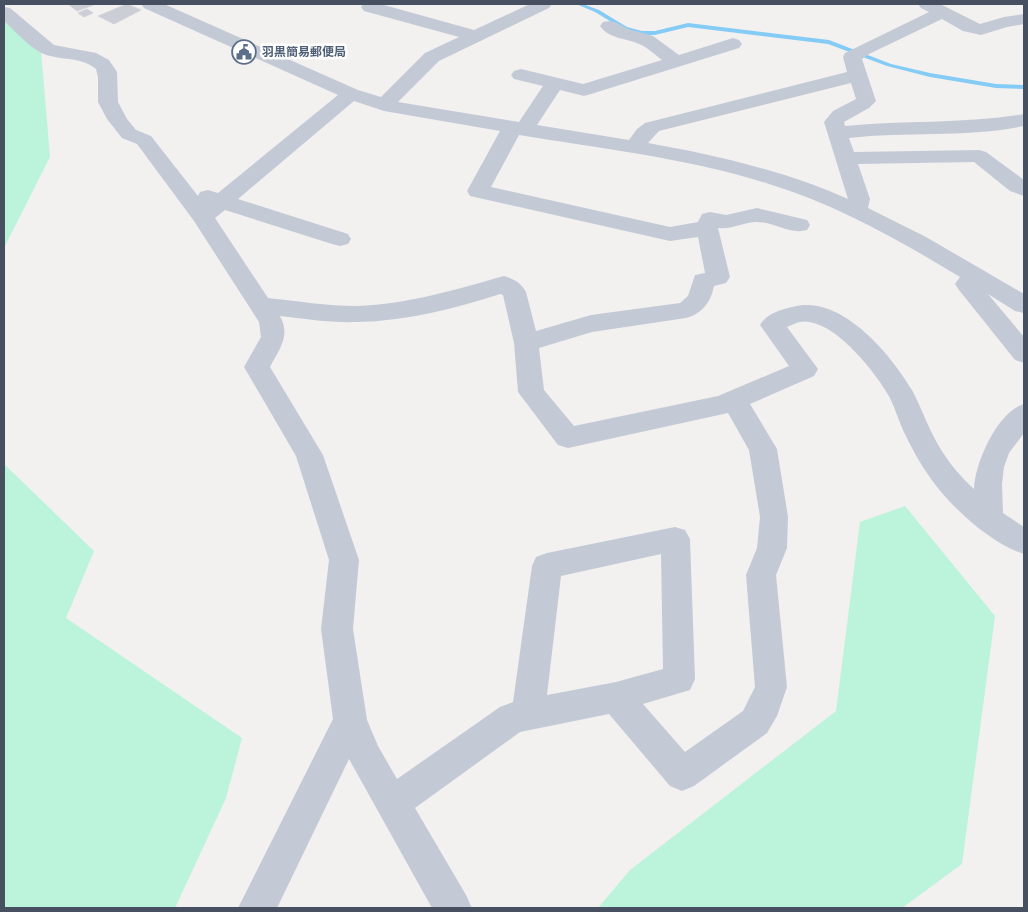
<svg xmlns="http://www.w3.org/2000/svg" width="1028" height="912" viewBox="0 0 1028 912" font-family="'Fira Sans','Noto Sans JP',sans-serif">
<rect width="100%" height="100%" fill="#f3f0f0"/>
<path fill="#bbf4da" d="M 4,21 L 41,50 L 50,157 L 4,248 Z
M 4,464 L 94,551 L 66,618 L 242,738 L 226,798 L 175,908 L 4,908 Z
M 905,506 L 995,616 L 962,864 L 902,908 L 598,908 L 630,870 L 836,711 L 860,522 Z"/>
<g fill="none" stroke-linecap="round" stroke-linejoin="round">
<path fill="#84ccf5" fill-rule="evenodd" d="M 576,4 L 583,4 L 599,10 L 627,27 L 642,31 L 655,31 L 688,23 L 829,40 L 891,64 L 930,73 L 996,84 L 1024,85 L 1024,89 L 996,88 L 930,77 L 887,66 L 828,44 L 688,27 L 655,35 L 642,35 L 623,29 L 595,12 Z"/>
</g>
<path fill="#ccced6" stroke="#d4d5dc" d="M 68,4 L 96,4 L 77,11 Z
M 127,4 L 141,10 L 114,24 L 98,16 Z
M 87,9 L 93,13 L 84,17 L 78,13 Z"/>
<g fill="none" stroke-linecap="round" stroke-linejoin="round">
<path fill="#c3cad6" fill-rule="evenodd" d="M 141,4 L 164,4 L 358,90 L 381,97 L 425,53 L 459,37 L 364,11 L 361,7 L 363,4 L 385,4 L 384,5 L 474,30 L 530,4 L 552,4 L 549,8 L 439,61 L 398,102 L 519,122 L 543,86 L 514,79 L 511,75 L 514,71 L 521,69 L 583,84 L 662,60 C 655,55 647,47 639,44 C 626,38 609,39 600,26 L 603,22 L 609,21 L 615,22 L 628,29 L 653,36 L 679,55 L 733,38 L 739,40 L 742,44 L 739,48 L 591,94 L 584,96 L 560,90 L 537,125 L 629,140 L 637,129 L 645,123 L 847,72 L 843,57 L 845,53 L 929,12 L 921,8 L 918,4 L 940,4 L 980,24 L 1004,17 L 1024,14 L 1024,24 L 1007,27 L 981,35 L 963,31 L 942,19 L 869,54 L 862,59 L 876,101 L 869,108 L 844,122 L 845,126 C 905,120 965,124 1024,114 L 1024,126 C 967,138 908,131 849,138 L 854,152 L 979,150 L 986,152 L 1024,180 L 1024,196 L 1010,191 L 974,162 L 858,164 L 870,199 L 868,208 L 926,237 L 1024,294 L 1024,313 L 1015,311 L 988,294 L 1024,337 L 1024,363 L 1015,360 L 959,290 L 955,284 L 960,277 C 899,240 837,205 769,184 C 688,158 603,149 519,135 L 491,187 L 670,227 L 698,222 L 702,214 L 710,212 L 726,215 L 757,208 L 807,220 L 810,225 L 807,230 C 790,235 774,222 757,222 C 743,222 732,230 718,228 L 730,277 L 726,283 L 714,286 C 711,302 702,314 686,318 L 592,332 L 539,348 L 544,390 L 574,426 L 718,396 L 789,366 L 760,325 C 766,314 780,310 792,307 C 840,293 890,353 912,390 C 922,409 929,430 940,448 C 949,463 961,477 974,489 C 975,463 997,412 1024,404 L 1024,433 L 1009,453 L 1004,467 L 1002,484 L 1003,513 L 1024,527 L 1024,554 C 991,544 951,507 931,479 C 920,464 911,447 903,430 C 898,419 895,408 890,398 C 876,373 839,326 809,322 C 801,320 794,324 787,327 L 818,369 L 814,376 L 750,404 L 777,449 L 788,517 L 787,548 L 776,575 L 787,687 L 777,716 L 767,733 L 694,786 L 682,791 L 670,786 L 609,714 L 520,732 L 415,808 L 466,895 L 472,908 L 432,908 L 349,759 L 277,908 L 238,908 L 333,719 L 321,629 L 329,560 L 296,456 L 244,367 L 261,337 L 259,322 L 194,221 L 137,144 L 122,138 L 107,119 L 98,102 L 98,77 L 96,69 C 81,56 61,61 44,54 C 31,49 14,30 4,21 L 4,7 L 10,8 L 54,45 L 96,53 L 109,60 L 117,72 L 118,102 L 127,119 L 136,130 L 151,136 L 198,196 L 200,192 L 208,190 L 218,193 L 338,95 L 144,8 ZM 851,83 L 856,99 L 833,111 L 824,122 L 848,199 C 785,171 716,155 648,143 L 659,131 ZM 354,101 L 384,111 L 500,131 L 467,191 L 470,196 L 670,241 L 698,237 L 705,273 L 695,275 L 688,296 L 680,303 L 591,315 L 536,331 L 526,292 C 521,283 514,279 504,276 C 455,290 408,304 357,306 C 327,306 297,301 268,298 L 215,218 L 225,210 L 332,244 L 340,246 L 348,244 L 351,239 L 348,234 L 238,199 ZM 500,294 L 503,295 L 514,343 L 518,392 L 558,445 L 568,448 L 728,413 L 749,450 L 760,517 L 757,548 L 746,575 L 755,687 L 743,711 L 685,752 L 643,704 L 690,690 L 695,679 L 690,539 L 685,530 L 675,527 L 547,553 L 536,557 L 532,566 L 513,702 L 500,707 L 397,779 L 378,746 L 367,720 L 353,629 L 359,560 L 323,455 L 270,367 C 279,349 291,336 280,316 C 305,319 331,323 357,322 C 406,321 454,309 500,294 ZM 661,554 L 663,669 L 616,682 L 547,695 L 561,576 Z"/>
</g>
<defs>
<g id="civic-ring" transform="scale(1.25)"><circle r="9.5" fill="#fff" stroke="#5c6f8a" stroke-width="1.5"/><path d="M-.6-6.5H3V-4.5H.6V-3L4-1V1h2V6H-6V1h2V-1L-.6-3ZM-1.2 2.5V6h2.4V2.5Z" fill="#5c6f8a"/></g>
</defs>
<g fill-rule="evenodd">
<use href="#civic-ring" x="244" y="52"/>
</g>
<g text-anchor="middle" stroke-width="5" stroke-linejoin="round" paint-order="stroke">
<g font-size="12" font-weight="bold" fill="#4e5e75" stroke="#fff" text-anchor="start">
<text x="262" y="56">羽黒簡易郵便局</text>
</g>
</g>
<rect width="1028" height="912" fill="none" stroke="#465060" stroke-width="10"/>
</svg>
